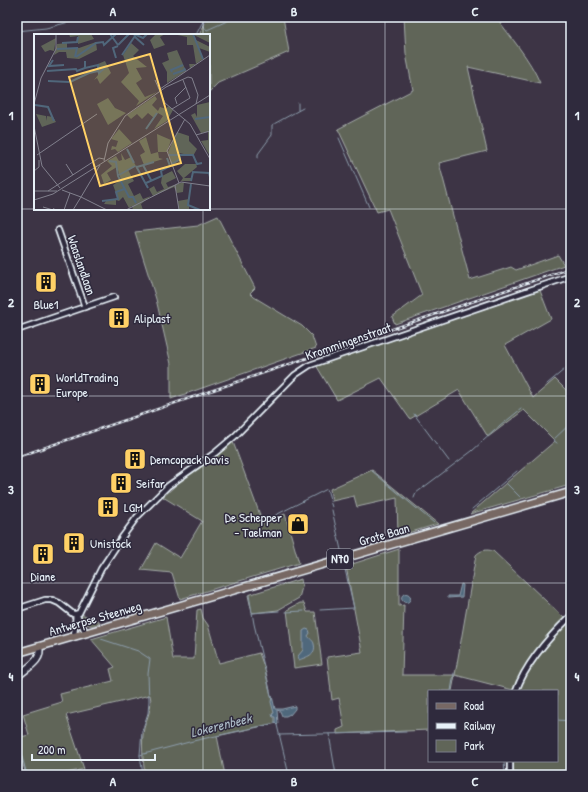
<svg xmlns="http://www.w3.org/2000/svg" width="588" height="792" viewBox="0 0 588 792" font-family="'Patrick Hand',sans-serif">
<rect width="100%" height="100%" fill="#3d3445"/>
<filter id="ink" filterUnits="userSpaceOnUse"><feTurbulence type="fractalNoise" baseFrequency=".025" numOctaves="2"/><feDisplacementMap in="SourceGraphic" scale="8" xChannelSelector="R" yChannelSelector="G"/><feConvolveMatrix kernelMatrix="1 2 1 2 8 2 1 2 1" color-interpolation-filters="sRGB"/></filter>
<g filter="url(#ink)">
<path fill="#606558" stroke="#a4aba8" d="M 208,17 L 283,17 L 289,52 L 218,83 L 209,92 L 209,35 L 199,35 Z
M 404,17 L 496,17 C 511,38 530,59 540,83 L 468,67 L 487,151 L 439,163 L 470,280 L 511,267 L 516,270 L 558,255 L 564,265 L 395,324 L 392,317 L 422,295 L 388,209 L 377,212 L 338,129 L 413,90 L 406,54 Z
M 218,216 L 255,288 L 250,293 L 254,297 L 302,326 L 312,336 L 316,348 L 171,399 L 171,364 L 156,299 L 135,232 L 198,225 Z
M 539,288 L 551,319 L 505,345 L 533,398 L 555,379 L 568,392 L 571,389 L 570,485 L 470,514 L 555,441 L 524,410 L 488,437 L 459,390 L 410,419 L 381,378 L 337,400 L 316,365 Z
M 233,442 L 263,523 L 285,514 L 299,563 L 180,599 L 172,573 L 141,570 L 156,543 L 180,558 L 202,521 L 163,497 L 186,476 Z
M 372,470 L 438,524 L 398,536 L 397,498 L 357,507 L 354,496 L 332,501 L 330,489 Z
M 399,549 L 399,606 L 404,605 L 402,675 L 455,675 L 476,555 C 481,550 486,549 493,551 L 564,618 C 541,638 527,663 513,690 L 455,675 L 452,691 L 429,691 L 429,730 L 337,734 L 337,730 L 344,727 L 339,698 L 332,700 L 327,657 L 362,652 L 346,566 Z
M 301,579 L 302,587 L 299,598 L 278,610 L 252,613 L 248,595 Z
M 300,603 L 304,603 L 307,612 L 315,612 L 322,664 L 294,668 L 287,610 Z
M 201,609 L 203,618 L 208,625 L 219,663 L 259,653 L 266,672 L 277,723 L 217,736 L 225,775 L 145,775 C 143,760 141,744 144,728 C 147,718 153,706 150,695 L 66,715 L 84,769 L 58,775 L 26,775 L 17,744 L 17,738 L 29,735 L 23,714 L 62,702 L 60,694 L 113,681 L 110,669 L 115,667 L 91,639 L 166,617 L 173,659 L 194,659 L 197,610 Z
M 81,614 L 99,621 L 100,623 C 90,628 83,625 81,614 Z
M 571,620 L 571,772 L 558,775 L 514,775 L 513,761 L 557,761 L 557,691 L 518,691 C 531,664 550,640 571,620 Z"/>
<path fill="#50677b" stroke="#8d9ead" d="M 461,584 L 463,585 L 462,597 L 448,598 L 448,596 L 458,596 Z
M401.5 598a4.5 4.5 0 1 1 9 0a4.5 4.5 0 1 1-9 0Z
M 306,629 L 309,630 L 310,633 L 308,636 C 309,638 314,641 314,644 C 317,655 306,657 299,660 L 298,656 L 303,650 L 303,631 Z
M 272,696 L 275,709 L 282,709 L 295,706 L 295,709 L 290,715 L 290,714 L 286,716 L 282,716 L 280,711 L 277,710 L 278,724 L 277,725 L 275,723 L 275,717 L 273,717 L 272,714 L 274,713 L 271,702 Z"/>
<g fill="none" stroke-linecap="round" stroke-linejoin="round">
<path stroke="#8d9ead" stroke-width="1" d="M 205,17 C 203,22 203,27 207,30 L 236,17
M 17,31 L 46,28 L 77,20 L 106,17
M 196,35 L 203,21
M 298,103 L 298,110
M 339,138 L 369,207
M 258,158 L 258,154 L 272,135 L 272,125 L 303,108
M 547,384 L 571,364
M 414,414 L 449,461
M 557,443 L 553,440 L 571,423
M 372,471 L 434,523
M 506,483 L 521,498
M 414,498 L 416,493 L 472,451 L 494,431 L 521,409
M 330,501 L 332,507
M 472,509 L 517,471
M 332,510 L 341,550
M 262,522 L 327,489 L 330,499
M 249,595 L 254,624 L 272,700
M 320,610 L 354,608 L 344,565
M 286,612 L 304,611
M 252,613 L 279,611
M 101,639 L 138,651 L 150,659 L 148,674 L 149,701 L 148,713 L 142,731 L 140,755 L 143,775
M 451,691 L 454,673
M 557,720 L 571,721
M 277,725 L 289,775
M 329,734 L 336,775
M 280,735 L 406,732
M 18,742 L 27,775
M 140,755 L 193,741 L 275,723 L 276,724
M 504,761 L 505,775
M 546,775 L 571,769"/>
<g stroke="#e8f1f8" stroke-width="8">
<path id="street" d="M 58,230 L 85,307
M 17,330 L 114,297
M 17,609 L 45,600 L 52,600 L 59,603 L 73,614 L 76,614 L 86,633
M 76,614 L 79,613 L 101,569 L 123,536 L 137,517 L 168,486 L 215,453 L 235,436 L 295,375 L 310,365 L 571,276
M 74,636 L 76,614
M 516,691 C 526,663 550,636 571,616
M 510,761 L 510,775"/>
</g>
<g stroke="#e8f1f8" stroke-width="9">
<path id="secondary" d="M 17,677 C 26,668 43,661 39,647"/>
</g>
<g stroke="#e8f1f8" stroke-width="10">
<path id="primary" d="M 17,653 L 571,492"/>
</g>
<use href="#street" stroke="#2f2a3d" stroke-width="4.5"/>
<use href="#secondary" stroke="#2f2a3d" stroke-width="6"/>
<use href="#primary" stroke="#776864" stroke-width="7"/>
<g stroke="#e8f1f8" stroke-width="2.5">
<path id="rail" d="M 17,457 L 571,268"/>
</g>
<use href="#rail" stroke="#2f2a3d" stroke-width="1" stroke-dasharray="3" stroke-linecap="butt"/>
</g>
</g>
<path fill="none" stroke="#e8f1f8" stroke-width="1" stroke-opacity="0.55" d="M 203,17 L 203,35M 385,17 L 385,775M 17,209 L 35,209M 35,209 L 209,209M 203,209 L 203,775M 209,209 L 571,209M 17,396 L 571,396M 17,583 L 571,583"/>
<defs>
<g id="building-square" transform="scale(1.15)"><rect x="-9" y="-9" width="18" height="18" rx="4" fill="#ffd166" stroke="#2f2a3d"/><path d="M-4-6H4V6H1V3H-1V6H-4ZM-2.5-4.3h1.7v1.8h-1.7ZM.8-4.3h1.7v1.8H.8ZM-2.5-1h1.7V.8h-1.7ZM.8-1h1.7V.8H.8Z" fill="#111"/></g>
<g id="shop-square" transform="scale(1.15)"><rect x="-9" y="-9" width="18" height="18" rx="4" fill="#ffd166" stroke="#2f2a3d"/><path d="M-5-2.5h2.3a2.7 3.5 0 0 1 5.4 0H5L5.5 6h-11ZM-1.5-2.5h3a1.5 2.3 0 0 0-3 0Z" fill="#111"/></g>
</defs>
<g fill-rule="evenodd">
<use href="#building-square" x="46" y="282"/>
<use href="#building-square" x="119" y="318"/>
<use href="#building-square" x="40" y="384"/>
<use href="#building-square" x="135" y="459"/>
<use href="#building-square" x="121" y="483"/>
<use href="#building-square" x="108" y="507"/>
<use href="#shop-square" x="298" y="524"/>
<use href="#building-square" x="74" y="543"/>
<use href="#building-square" x="43" y="554"/>
</g>
<g text-anchor="middle" stroke-width="3" stroke-linejoin="round" paint-order="stroke">
<rect fill="#2f2a3d" stroke="#b0b5c0" stroke-width="1" x="327" y="549" width="26" height="20" rx="3"/>
<g font-size="12" font-weight="bold" fill="#e8f1f8">
<text x="340" y="563">N70</text>
</g>
<g font-size="13" fill="#e8f1f8" stroke="#2f2a3d">
<text transform="translate(82 265) rotate(71)" y="5">Waaslandlaan</text>
<text transform="translate(348 341) rotate(-19)" y="5">Krommingenstraat</text>
<text transform="translate(384 534) rotate(-16)" y="5">Grote Baan</text>
<text transform="translate(95 618) rotate(-16)" y="5">Antwerpse Steenweg</text>
</g>
<g font-size="13" fill="#e8f1f8" stroke="#2f2a3d" text-anchor="start">
<text x="46" y="309" text-anchor="middle">Blue1</text>
<text x="134" y="323">Aliplast</text>
<text x="56" y="382">WorldTrading<tspan x="56" dy="15">Europe</tspan></text>
<text x="150" y="464">Demcopack Davis</text>
<text x="136" y="488">Seifar</text>
<text x="124" y="512">LGM</text>
<text x="282" y="522" text-anchor="end">De Schepper<tspan x="282" dy="15">- Taelman</tspan></text>
<text x="90" y="548">Unistock</text>
<text x="43" y="581" text-anchor="middle">Diane</text>
</g>
<g font-size="14" font-style="italic" fill="#abbac6" stroke="#2f2a3d">
<text transform="translate(221 725) rotate(-14)" y="5">Lokerenbeek</text>
</g>
</g>
<g transform="translate(34 34)">
<rect width="176" height="176" fill="#3d3445"/>
<path d="M 35,0 L 57,0 L 60,5 L 44,10 L 44,2 L 36,3 ZM 122,0 L 131,0 L 126,3 L 131,11 L 120,15 L 116,6 ZM 139,0 L 176,0 L 176,9 L 160,1 L 162,6 L 176,13 L 176,18 L 165,14 L 169,25 L 156,34 L 155,30 L 162,30 L 159,11 L 153,11 L 153,3 ZM 22,4 L 20,17 L 16,16 L 11,18 L 7,12 ZM 62,8 L 63,16 L 45,25 L 33,24 L 32,18 L 25,18 L 20,21 L 23,10 L 33,9 L 33,14 L 45,14 ZM 97,9 L 105,16 L 99,22 L 113,33 L 102,34 L 108,45 L 102,49 L 111,63 L 123,58 L 102,72 L 105,67 L 87,48 L 95,39 L 89,21 ZM 143,16 L 152,37 L 133,49 L 133,38 L 128,29 L 135,26 L 133,19 ZM 71,27 L 77,39 L 66,50 L 63,44 L 60,46 L 64,41 L 64,30 ZM 121,62 L 123,65 L 118,71 L 124,77 L 126,73 L 132,75 L 134,72 L 139,76 L 133,87 L 120,95 L 129,82 L 124,79 L 120,84 L 114,79 L 108,85 L 103,80 L 97,85 L 93,81 ZM 74,64 L 81,74 L 92,79 L 74,91 L 63,70 ZM 176,68 L 176,122 L 167,107 L 174,106 L 174,98 L 167,99 L 157,81 L 161,79 L 163,83 L 163,71 ZM 2,80 L 12,82 L 12,87 L 13,82 L 19,83 L 22,88 L 8,93 ZM 85,95 L 98,109 L 84,118 L 81,115 L 77,116 L 78,112 L 82,113 L 84,107 L 77,105 ZM 143,98 L 155,102 L 155,107 L 163,115 L 159,122 L 145,119 L 147,126 L 137,131 L 134,118 ZM 123,100 L 137,106 L 133,118 L 124,118 L 125,124 L 129,125 L 110,131 L 106,121 L 111,118 L 105,107 L 112,103 L 117,120 L 124,118 ZM 87,119 L 91,126 L 97,123 L 102,132 L 94,136 L 100,147 L 94,150 L 100,162 L 106,159 L 109,165 L 117,162 L 107,170 L 109,176 L 99,176 L 98,172 L 95,174 L 89,163 L 85,167 L 82,166 L 82,171 L 70,170 L 72,167 L 84,164 L 79,151 L 87,146 L 83,133 L 73,139 L 77,146 L 70,150 L 67,141 L 78,132 L 73,127 L 82,122 L 85,127 L 88,126 ZM 151,130 L 162,130 L 163,133 L 150,144 L 157,144 L 157,147 L 147,147 L 149,144 L 143,137 ZM 138,137 L 142,144 L 132,149 L 134,153 L 150,148 L 149,158 L 143,159 L 140,153 L 119,162 L 115,155 L 120,152 L 123,158 L 130,155 L 127,149 L 128,142 ZM 155,165 L 155,176 L 145,176 L 144,167 Z" fill="#606558"/>
<path fill="none" stroke="#50677b" stroke-width="2" d="M 76,0 L 84,11M 100,0 L 109,4 L 113,0M 159,0 L 169,25M 101,3 L 110,11M 28,9 L 43,8 L 44,3M 84,11 L 95,0M 23,15 L 43,14 L 41,23M 88,21 L 101,2 L 100,0M 42,23 L 62,9 L 69,8 L 70,11 L 82,0M 82,24 L 79,14 L 84,12M 19,26 L 15,32 L 30,31M 51,27 L 51,34 L 64,31 L 64,37M 13,37 L 42,35 L 43,37 L 51,34M 138,38 L 137,36 L 149,31M 139,40 L 151,36 L 150,34M 14,47 L 35,48M 36,48 L 55,39 L 64,37 L 65,39 L 73,32M 1,71 L 14,73 L 20,87M 161,85 L 176,83M 112,95 L 123,79M 93,115 L 100,129M 135,121 L 159,121 L 163,130 L 168,129M 75,127 L 82,128 L 84,142 L 95,163 L 99,163 L 102,169M 138,130 L 146,125 L 145,120M 109,131 L 117,146M 102,132 L 114,154M 103,133 L 120,128M 85,141 L 101,132M 157,147 L 159,138 L 175,139 L 176,143M 112,149 L 128,142 L 127,137 L 136,132 L 133,124M 157,150 L 154,171 L 166,176M 68,167 L 84,165 L 82,158 L 90,155"/>
<path fill="none" stroke="#81808d" stroke-width="1" d="M 121,46 L 131,69 L 156,90 L 176,125M 126,55 L 176,21M 0,70 L 7,44 L 22,15 L 22,0M 143,70 L 141,64 L 152,53M 138,75 L 156,64 L 149,46M 0,92 L 8,132 L 26,154M 162,101 L 176,97M 3,121 L 63,80M 70,127 L 74,109 L 91,82 L 132,53 L 154,43 L 158,44 L 164,61 L 162,70M 32,130 L 39,141M 66,131 L 47,163 L 73,176M 0,137 L 5,133 L 5,126M 145,149 L 133,117 L 151,85M 141,151 L 145,176M 28,156 L 47,163 L 39,176M 0,157 L 23,157M 14,157 L 65,124 L 70,125M 0,166 L 19,160 L 176,61M 9,173 L 19,176 L 20,174M 30,176 L 36,159M 92,176 L 147,148 L 176,152"/>
<path fill="#ffd166" fill-opacity="0.15" stroke="#ffd166" stroke-width="2" d="M 116,20 L 147,129 L 66,152 L 35,43 Z"/>
<rect width="176" height="176" fill="none" stroke="#e8f1f8" stroke-width="2"/>
</g>
<rect width="588" height="792" fill="none" stroke="#2f2a3d" stroke-width="44"/>
<rect x="428" y="690" width="130" height="72" fill="#2f2a3d" stroke="#797a88"/>
<rect x="436" y="703" width="20" height="6" fill="#776864" stroke="#797a88"/>
<text x="464" y="710" font-size="12" fill="#e8f1f8">Road</text>
<rect x="436" y="723" width="20" height="6" fill="#e8f1f8" stroke="#797a88"/>
<text x="464" y="730" font-size="12" fill="#e8f1f8">Railway</text>
<rect x="436" y="740" width="20" height="12" fill="#606558" stroke="#797a88"/>
<text x="464" y="750" font-size="12" fill="#e8f1f8">Park</text>
<path d="M32 754v6h123v-6" fill="none" stroke="#e8f1f8" stroke-width="2"/>
<text x="38" y="754" font-size="12" fill="#e8f1f8" stroke="#2f2a3d" stroke-width="3" paint-order="stroke">200 m</text>
<rect x="22" y="22" width="544" height="748" fill="none" stroke="#e8f1f8" stroke-width="1.5"/>
<g font-size="13" text-anchor="middle" font-weight="bold" fill="#e8f1f8">
<text x="113" y="16">A</text>
<text x="294" y="16">B</text>
<text x="475" y="16">C</text>
<text x="11" y="120">1</text>
<text x="577" y="120">1</text>
<text x="11" y="307">2</text>
<text x="577" y="307">2</text>
<text x="11" y="494">3</text>
<text x="577" y="494">3</text>
<text x="11" y="681">4</text>
<text x="577" y="681">4</text>
<text x="113" y="786">A</text>
<text x="294" y="786">B</text>
<text x="475" y="786">C</text>
</g>
</svg>
